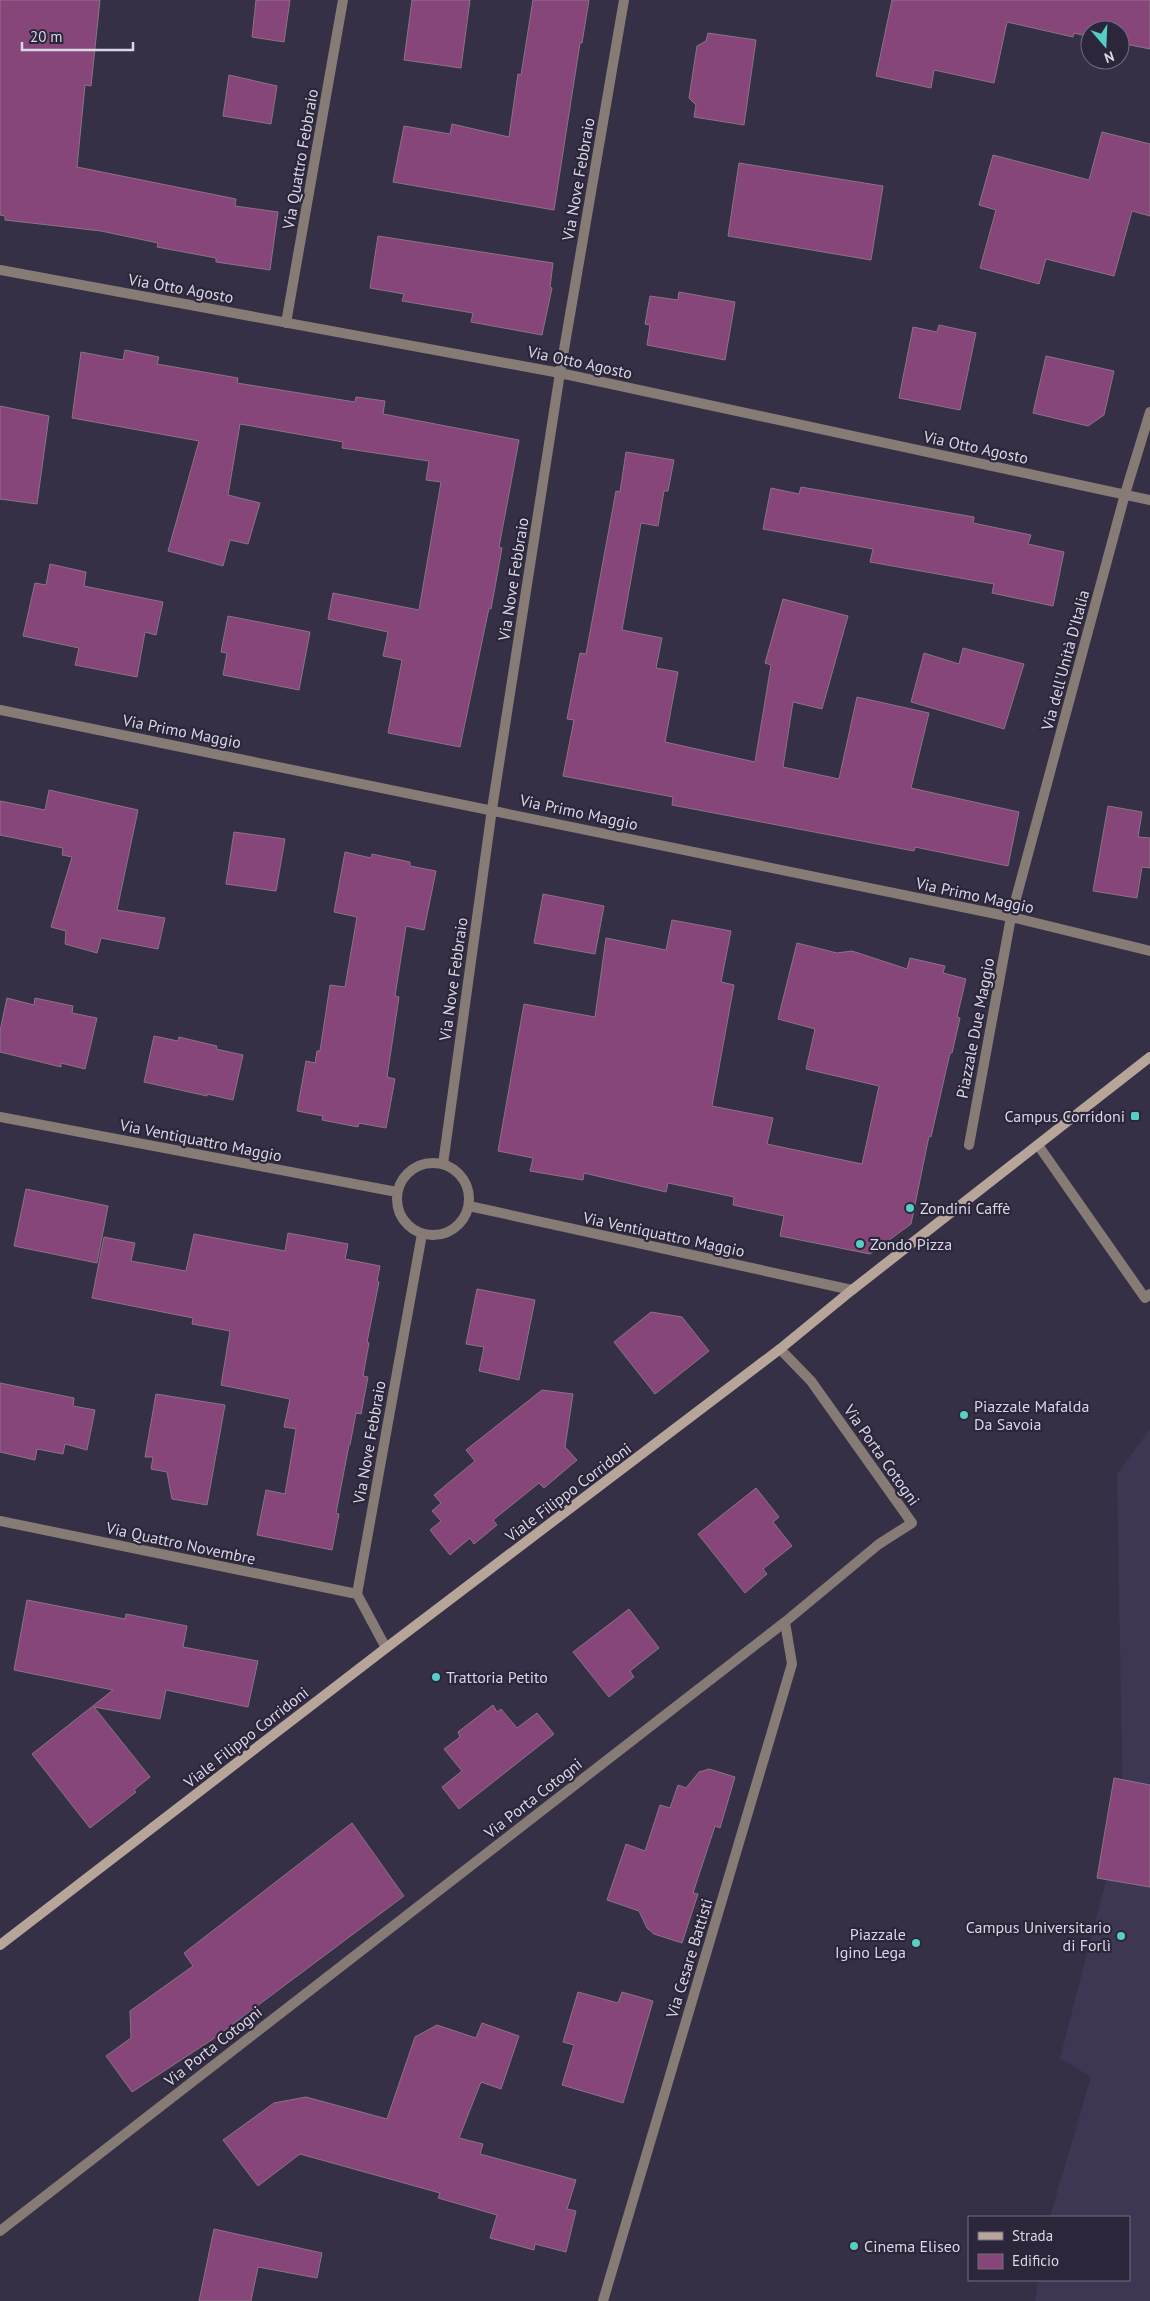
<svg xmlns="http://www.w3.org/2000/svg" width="1150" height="2301" viewBox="0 0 1150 2301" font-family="'PT Sans',sans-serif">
<rect width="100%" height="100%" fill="#363046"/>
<path fill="#3e3753" d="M 1150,1429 L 1150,2301 L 1035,2301 L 1038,2280 L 1129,2280 L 1129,2217 L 1050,2217 L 1091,2077 L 1060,2058 L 1123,1815 L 1117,1474 Z"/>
<path fill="#86467a" stroke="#8b7385" d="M 0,0 L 100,0 L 91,86 L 85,85 L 77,167 L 236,199 L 235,206 L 278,212 L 270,270 L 216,262 L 216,258 L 157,247 L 158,243 L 101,231 L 5,220 L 5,216 L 0,215 Z
M 256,0 L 290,0 L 284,42 L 252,37 Z
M 412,0 L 470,0 L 461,68 L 404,60 Z
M 533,0 L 589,0 L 582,43 L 580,43 L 554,210 L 393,182 L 404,126 L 450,134 L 452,124 L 509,137 L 518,74 L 521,75 Z
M 892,0 L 1150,0 L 1150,49 L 1120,43 L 1120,30 L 1090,30 L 1090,37 L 1074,33 L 1073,37 L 1007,22 L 994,83 L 934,70 L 931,88 L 876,76 Z
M 708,33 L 756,40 L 744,125 L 694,117 L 696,105 L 689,98 L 697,46 L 706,41 Z
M 229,75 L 277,86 L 271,124 L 223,116 Z
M 1102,132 L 1150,144 L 1150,216 L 1132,211 L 1114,276 L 1046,259 L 1039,284 L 980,268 L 996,210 L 979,205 L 993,155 L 1089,180 Z
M 739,163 L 883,186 L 871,260 L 728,236 Z
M 378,236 L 553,263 L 550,287 L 552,288 L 542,335 L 471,322 L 473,313 L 402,301 L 404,294 L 370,288 Z
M 679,292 L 735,302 L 725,360 L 647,345 L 650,325 L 645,324 L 650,296 L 678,300 Z
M 939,325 L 976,333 L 960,410 L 899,398 L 913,327 L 937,332 Z
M 125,350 L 159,357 L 157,364 L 238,378 L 237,383 L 355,402 L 356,397 L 385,401 L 383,414 L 519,440 L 499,547 L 502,548 L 491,609 L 489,608 L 460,747 L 388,733 L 402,660 L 383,656 L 388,632 L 328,619 L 333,593 L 419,610 L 441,482 L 426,480 L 429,461 L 342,448 L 343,442 L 240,424 L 228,495 L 260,503 L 248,544 L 230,540 L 223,566 L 168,551 L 199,441 L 72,418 L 81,352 L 123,360 Z
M 1046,356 L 1114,371 L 1104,415 L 1088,426 L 1033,413 Z
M 0,406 L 49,416 L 37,504 L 0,499 Z
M 626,452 L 674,460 L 668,491 L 664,491 L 658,526 L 641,523 L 622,630 L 662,638 L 656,668 L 678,672 L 665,742 L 755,762 L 771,665 L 765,663 L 783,599 L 848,616 L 822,709 L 793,702 L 783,767 L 839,779 L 857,697 L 929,713 L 911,788 L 1019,812 L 1008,866 L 915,847 L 914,851 L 672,805 L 673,797 L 563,776 L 574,720 L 567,719 L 580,653 L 586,654 L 616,491 L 620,492 Z
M 801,487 L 974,517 L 973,523 L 1031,535 L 1028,544 L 1064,552 L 1053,606 L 992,593 L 994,584 L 870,562 L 873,549 L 763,529 L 771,488 L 799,494 Z
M 50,564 L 86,572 L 84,586 L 163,602 L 156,635 L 145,632 L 137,677 L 75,665 L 79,648 L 23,636 L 35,583 L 46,585 Z
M 228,616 L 310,632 L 299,690 L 223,675 L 227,653 L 221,652 Z
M 963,648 L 1024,664 L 1004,729 L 911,702 L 924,653 L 959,664 Z
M 49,790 L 138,810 L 117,910 L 165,918 L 158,949 L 101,938 L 97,953 L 65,944 L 66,931 L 51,927 L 72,857 L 62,855 L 63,848 L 0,835 L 0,801 L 45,810 Z
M 1108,806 L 1142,812 L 1138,837 L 1150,838 L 1150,868 L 1142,867 L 1137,898 L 1093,891 Z
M 234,832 L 285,839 L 276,891 L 226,884 Z
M 345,852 L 371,858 L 372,854 L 410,862 L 410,866 L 436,871 L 424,930 L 406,926 L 395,996 L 399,997 L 387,1077 L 395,1079 L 386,1128 L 359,1123 L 358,1127 L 322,1120 L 323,1116 L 297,1111 L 306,1061 L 315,1063 L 317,1051 L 320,1051 L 330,985 L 345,987 L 357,917 L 334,912 Z
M 543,894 L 604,906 L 595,954 L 534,943 Z
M 672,920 L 731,931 L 721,982 L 734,985 L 712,1106 L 773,1118 L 767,1144 L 862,1164 L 879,1086 L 806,1069 L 815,1029 L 778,1019 L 797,943 L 837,953 L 852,951 L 907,969 L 910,958 L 945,966 L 943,973 L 966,979 L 957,1017 L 960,1018 L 952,1053 L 950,1053 L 931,1137 L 929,1136 L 911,1224 L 870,1254 L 780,1236 L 784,1216 L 733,1205 L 734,1197 L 668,1183 L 666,1192 L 584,1173 L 583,1180 L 530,1171 L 533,1158 L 498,1151 L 524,1004 L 595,1017 L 606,938 L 666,950 Z
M 7,998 L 34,1005 L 35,998 L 73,1006 L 72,1013 L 97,1018 L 85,1069 L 61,1063 L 61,1067 L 0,1052 L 0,1031 Z
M 154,1036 L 178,1041 L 179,1037 L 217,1046 L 216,1049 L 243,1055 L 233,1100 L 207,1094 L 207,1096 L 144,1082 Z
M 26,1189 L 108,1206 L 97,1263 L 14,1246 Z
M 288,1233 L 348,1244 L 345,1259 L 380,1266 L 377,1281 L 379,1282 L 367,1342 L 369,1343 L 363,1376 L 368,1377 L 361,1414 L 356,1413 L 350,1445 L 349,1445 L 336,1513 L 339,1514 L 332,1550 L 257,1535 L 266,1490 L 285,1494 L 296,1429 L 284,1427 L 290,1399 L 221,1385 L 230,1331 L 192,1324 L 193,1318 L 92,1298 L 104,1237 L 135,1243 L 131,1261 L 186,1271 L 194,1234 L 285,1251 Z
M 477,1289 L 535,1300 L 519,1380 L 479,1371 L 484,1347 L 466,1344 Z
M 651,1312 L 682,1317 L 709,1351 L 655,1394 L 614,1342 Z
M 0,1383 L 74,1398 L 73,1406 L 95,1410 L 87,1450 L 65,1444 L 63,1454 L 37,1449 L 35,1460 L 0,1452 Z
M 542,1390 L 573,1394 L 565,1447 L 577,1460 L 544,1488 L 539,1483 L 493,1520 L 497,1525 L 474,1544 L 470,1538 L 450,1555 L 430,1530 L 441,1521 L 432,1511 L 441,1503 L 434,1495 L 475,1461 L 466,1450 Z
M 156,1394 L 225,1405 L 207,1505 L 172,1499 L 167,1472 L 151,1469 L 153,1457 L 145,1457 Z
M 756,1488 L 779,1517 L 773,1522 L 792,1546 L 763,1569 L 767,1574 L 745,1593 L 698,1534 Z
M 27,1600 L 125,1619 L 126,1614 L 187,1626 L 183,1647 L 258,1661 L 248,1707 L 166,1690 L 160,1719 L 94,1707 L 150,1777 L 134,1790 L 136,1792 L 90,1828 L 32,1754 L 113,1690 L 14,1670 Z
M 629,1609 L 659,1648 L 630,1671 L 634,1677 L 609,1697 L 573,1652 Z
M 493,1705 L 497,1712 L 501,1709 L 517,1728 L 537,1713 L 554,1734 L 459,1809 L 442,1787 L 462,1771 L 444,1749 L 460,1737 L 458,1732 Z
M 709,1769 L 735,1777 L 720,1828 L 715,1826 L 693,1893 L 698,1894 L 682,1943 L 654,1934 L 647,1928 L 639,1911 L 607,1900 L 626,1844 L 645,1851 L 660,1805 L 670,1808 L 678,1785 L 686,1788 L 699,1772 Z
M 1114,1778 L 1150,1785 L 1150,1887 L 1097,1878 Z
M 352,1823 L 404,1896 L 213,2039 L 132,2092 L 106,2056 L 131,2038 L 130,2011 L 193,1966 L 184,1953 Z
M 578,1992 L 618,2003 L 622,1992 L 653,2001 L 623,2103 L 562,2085 L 574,2045 L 563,2042 Z
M 482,2023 L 519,2036 L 501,2089 L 481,2082 L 459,2138 L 483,2144 L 480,2154 L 576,2180 L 567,2209 L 576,2211 L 566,2252 L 535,2244 L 534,2250 L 490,2238 L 497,2215 L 438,2198 L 440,2193 L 300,2154 L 258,2186 L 223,2140 L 274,2103 L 306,2097 L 387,2119 L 415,2037 L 437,2025 L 476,2038 Z
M 214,2229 L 322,2253 L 317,2278 L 258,2267 L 251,2301 L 199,2301 Z"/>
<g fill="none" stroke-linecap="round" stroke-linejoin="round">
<path stroke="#877c75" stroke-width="10" d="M 1038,1145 L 1145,1298 L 1150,1294"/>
<path stroke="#877c75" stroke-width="10" d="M 0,270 L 560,373 L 1150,500
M 286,323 L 343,0
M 0,710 L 1011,917 L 1150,951
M 0,1117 L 397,1192
M 969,1145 L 1011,917 L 1125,494 L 1150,412
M397 1199a36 36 0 1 1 72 0a36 36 0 1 1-72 0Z
M 443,1164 L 492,809 L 560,373 L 624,0
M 469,1206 L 852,1290
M 0,1521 L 357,1594
M 386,1648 L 357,1594 L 422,1234
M 0,2231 L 785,1622 L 879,1544 L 912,1523 L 811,1381 L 780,1349
M 603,2301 L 792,1664 L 785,1622"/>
<path stroke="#b7a599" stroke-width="10" d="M 0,1945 L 386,1648 L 780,1349 L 852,1290 L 1150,1057"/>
</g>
<g fill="#56cec4" stroke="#2c263b" stroke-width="2">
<rect x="1130" y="1111" width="10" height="10" rx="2.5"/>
<circle cx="910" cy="1208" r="5"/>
<circle cx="860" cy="1244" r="5"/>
<circle cx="964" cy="1415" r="5"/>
<circle cx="436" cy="1677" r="5"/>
<circle cx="1121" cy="1936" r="5"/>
<circle cx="916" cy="1943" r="5"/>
<circle cx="854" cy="2246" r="5"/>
</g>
<g text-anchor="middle" stroke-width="4.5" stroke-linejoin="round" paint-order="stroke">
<g font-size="16" fill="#d9d6e5" stroke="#2c263b">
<text transform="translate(300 159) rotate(-80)" y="6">Via Quattro Febbraio</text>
<text transform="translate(578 179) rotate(-80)" y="6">Via Nove Febbraio</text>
<text transform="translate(181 288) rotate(10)" y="6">Via Otto Agosto</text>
<text transform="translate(580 362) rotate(12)" y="6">Via Otto Agosto</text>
<text transform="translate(976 447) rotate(12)" y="6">Via Otto Agosto</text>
<text transform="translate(513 579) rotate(-81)" y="6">Via Nove Febbraio</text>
<text transform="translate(1065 660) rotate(-75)" y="6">Via dell'Unità D'Italia</text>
<text transform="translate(182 731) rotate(11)" y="6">Via Primo Maggio</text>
<text transform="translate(579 812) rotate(12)" y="6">Via Primo Maggio</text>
<text transform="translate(975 895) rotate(12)" y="6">Via Primo Maggio</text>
<text transform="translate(453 979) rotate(-82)" y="6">Via Nove Febbraio</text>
<text transform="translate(975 1028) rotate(-79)" y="6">Piazzale Due Maggio</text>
<text transform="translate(201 1140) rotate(11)" y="6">Via Ventiquattro Maggio</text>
<text transform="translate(664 1234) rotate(12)" y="6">Via Ventiquattro Maggio</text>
<text transform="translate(369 1442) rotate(-80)" y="6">Via Nove Febbraio</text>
<text transform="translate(882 1455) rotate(55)" y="6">Via Porta Cotogni</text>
<text transform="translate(568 1492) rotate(-37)" y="6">Viale Filippo Corridoni</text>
<text transform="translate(181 1543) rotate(12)" y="6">Via Quattro Novembre</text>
<text transform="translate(246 1737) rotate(-38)" y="6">Viale Filippo Corridoni</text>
<text transform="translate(533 1798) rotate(-38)" y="6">Via Porta Cotogni</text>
<text transform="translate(689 1958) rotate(-73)" y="6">Via Cesare Battisti</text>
<text transform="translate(213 2046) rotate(-38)" y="6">Via Porta Cotogni</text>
</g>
<g font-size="16" fill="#d9d6e5" stroke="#2c263b" text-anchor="start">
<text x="1125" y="1122" text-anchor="end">Campus Corridoni</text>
<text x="920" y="1214">Zondini Caffè</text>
<text x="870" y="1250">Zondo Pizza</text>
<text x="974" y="1412">Piazzale Mafalda<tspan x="974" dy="18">Da Savoia</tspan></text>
<text x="446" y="1683">Trattoria Petito</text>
<text x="1111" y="1933" text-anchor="end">Campus Universitario<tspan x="1111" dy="18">di Forlì</tspan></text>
<text x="906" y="1940" text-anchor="end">Piazzale<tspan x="906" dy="18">Igino Lega</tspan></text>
<text x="864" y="2252">Cinema Eliseo</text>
</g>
</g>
<rect x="968" y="2216" width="162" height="65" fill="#2c263b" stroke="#716c7f"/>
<rect x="978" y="2232" width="25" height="8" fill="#b7a599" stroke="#716c7f"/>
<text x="1012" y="2241" font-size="15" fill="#d9d6e5">Strada</text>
<rect x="978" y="2254" width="25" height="15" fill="#86467a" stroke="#716c7f"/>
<text x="1012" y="2266" font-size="15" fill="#d9d6e5">Edificio</text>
<g transform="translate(1105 45) rotate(161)"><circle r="24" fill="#2c263b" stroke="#716c7f"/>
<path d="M0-4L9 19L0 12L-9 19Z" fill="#56cec4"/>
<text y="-8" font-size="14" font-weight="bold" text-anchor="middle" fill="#d9d6e5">N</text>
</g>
<path d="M22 42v8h111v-8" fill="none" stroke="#d9d6e5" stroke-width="2.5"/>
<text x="30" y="42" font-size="15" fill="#d9d6e5" stroke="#2c263b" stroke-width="4" paint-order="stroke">20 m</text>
</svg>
